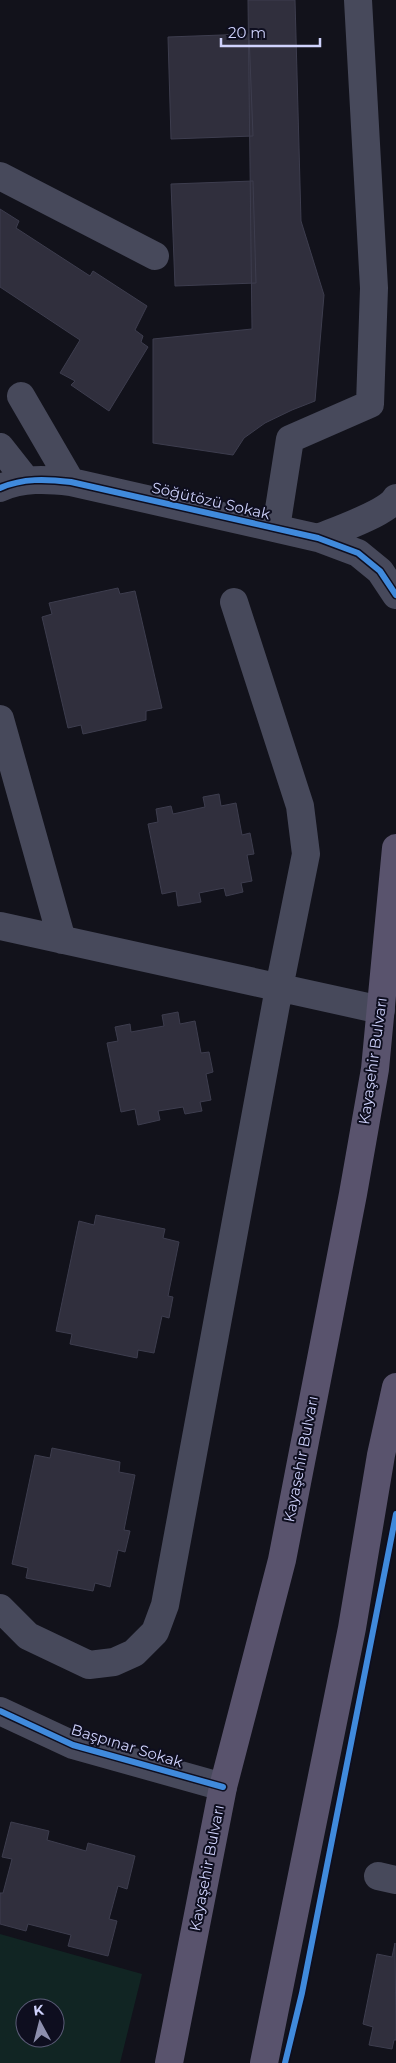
<svg xmlns="http://www.w3.org/2000/svg" width="396" height="2063" viewBox="0 0 396 2063" font-family="Montserrat,sans-serif">
<rect width="100%" height="100%" fill="#12121b"/>
<path fill="#112523" fill-rule="evenodd" d="M 0,1934 L 142,1974 L 120,2063 L 0,2063 ZM 25,2008 L 55,2008 L 55,2038 L 25,2038 Z"/>
<path fill="#302f3d" stroke="#3d3d4e" d="M 248,0 L 295,0 L 301,221 L 324,295 L 315,401 L 292,410 L 265,423 L 244,438 L 233,455 L 153,443 L 153,339 L 252,329 Z
M 249,34 L 253,136 L 171,139 L 168,37 Z
M 253,181 L 256,283 L 175,286 L 171,184 Z
M 0,209 L 19,221 L 16,228 L 90,276 L 93,271 L 147,306 L 135,330 L 143,336 L 141,342 L 148,347 L 109,411 L 71,385 L 75,381 L 60,373 L 80,340 L 0,287 Z
M 118,588 L 120,594 L 135,591 L 162,708 L 146,711 L 146,720 L 83,734 L 81,725 L 68,728 L 42,617 L 52,614 L 49,603 Z
M 219,794 L 221,806 L 236,803 L 242,835 L 250,833 L 254,854 L 247,855 L 252,881 L 241,883 L 243,892 L 226,896 L 224,888 L 199,893 L 201,902 L 178,906 L 176,891 L 162,894 L 148,824 L 158,822 L 156,809 L 171,806 L 173,814 L 205,807 L 203,797 Z
M 178,1012 L 180,1024 L 195,1021 L 201,1053 L 209,1052 L 213,1072 L 206,1074 L 211,1100 L 200,1102 L 202,1111 L 185,1114 L 183,1107 L 158,1111 L 160,1120 L 138,1125 L 135,1109 L 121,1112 L 107,1043 L 118,1041 L 115,1027 L 130,1024 L 131,1032 L 164,1026 L 162,1015 Z
M 96,1215 L 165,1229 L 163,1238 L 179,1242 L 168,1296 L 173,1297 L 169,1318 L 162,1316 L 154,1353 L 138,1350 L 137,1358 L 70,1344 L 72,1334 L 56,1331 L 79,1221 L 94,1225 Z
M 52,1448 L 120,1462 L 119,1472 L 135,1475 L 124,1530 L 130,1531 L 125,1552 L 118,1550 L 110,1587 L 95,1583 L 93,1591 L 26,1578 L 28,1568 L 12,1564 L 35,1455 L 50,1458 Z
M 11,1822 L 49,1831 L 47,1840 L 86,1851 L 88,1843 L 135,1856 L 127,1889 L 118,1886 L 109,1919 L 117,1921 L 108,1956 L 68,1946 L 71,1935 L 28,1924 L 26,1931 L 0,1924 L 0,1893 L 3,1893 L 12,1859 L 2,1857 Z
M 395,1943 L 396,2040 L 394,2040 L 392,2049 L 369,2045 L 373,2027 L 363,2024 L 377,1954 L 392,1957 Z"/>
<g fill="none" stroke-linecap="round" stroke-linejoin="round">
<path stroke="#47495b" stroke-width="28" d="M 0,176 L 155,256
M 21,396 L 71,482
M 0,447 L 26,480
M 0,488 C 23,478 46,479 71,482 L 318,538 L 358,553 L 380,571 L 396,595
M 276,528 L 290,439 L 370,404 L 374,288 L 358,0
M 318,538 C 335,531 387,513 396,498
M 0,719 L 62,940
M 0,926 L 381,1010
M 0,1608 L 28,1636 L 89,1665 L 114,1662 L 134,1653 L 155,1632 L 165,1605 L 279,988 L 306,854 L 300,806 L 234,602
M 0,1711 L 73,1745 L 223,1787
M 378,1876 L 396,1880"/>
<path stroke="#59536d" stroke-width="28" d="M 169,2063 L 223,1787 L 282,1560 L 353,1194 L 375,1069 L 396,848
M 264,2063 L 352,1628 L 381,1455 L 396,1387"/>
<g stroke="#0e0e1f" stroke-width="9">
<path id="cycleway" d="M 0,488 C 23,478 46,479 71,482 L 318,538 L 358,553 L 380,571 L 396,595
M 0,1711 L 73,1745 L 223,1787
M 285,2063 L 302,1993 L 396,1514"/>
</g>
<use href="#cycleway" stroke="#408adc" stroke-width="6"/>
</g>
<g text-anchor="middle" stroke-width="4" stroke-linejoin="round" paint-order="stroke">
<g font-size="15" fill="#cfd2fc" stroke="#0e0e1f">
<text transform="translate(211 501) rotate(13)" y="5">Söğütözü Sokak</text>
<text transform="translate(373 1061) rotate(-82)" y="5">Kayaşehir Bulvarı</text>
<text transform="translate(301 1459) rotate(-79)" y="5">Kayaşehir Bulvarı</text>
<text transform="translate(127 1746) rotate(17)" y="5">Başpınar Sokak</text>
<text transform="translate(207 1868) rotate(-79)" y="5">Kayaşehir Bulvarı</text>
</g>
</g>
<g transform="translate(40 2023) rotate(353)"><circle r="24" fill="#0e0e1f" stroke="#5b5c77"/>
<path d="M0-4L9 19L0 12L-9 19Z" fill="#8d8fad"/>
<text y="-8" font-size="14" font-weight="bold" text-anchor="middle" fill="#cfd2fc">K</text>
</g>
<path d="M221 38v8h99v-8" fill="none" stroke="#cfd2fc" stroke-width="2.5"/>
<text x="228" y="38" font-size="15" fill="#cfd2fc" stroke="#0e0e1f" stroke-width="4" paint-order="stroke">20 m</text>
</svg>
